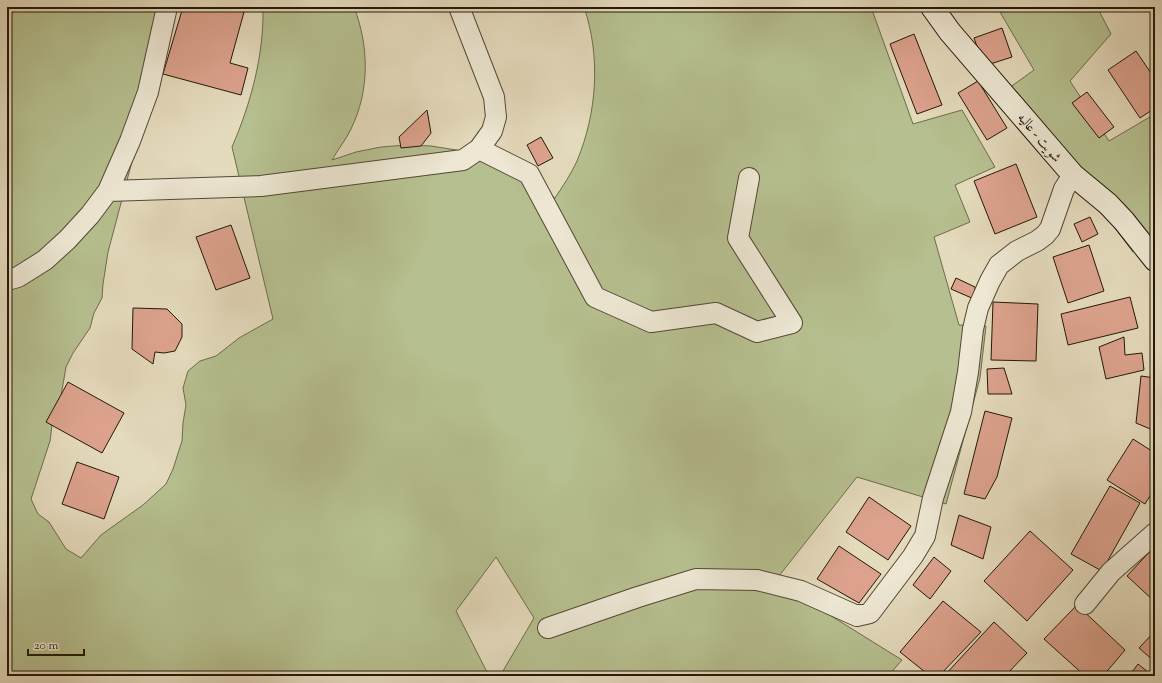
<svg xmlns="http://www.w3.org/2000/svg" width="1162" height="683" viewBox="0 0 1162 683" font-family="'Sorts Mill Goudy',Amiri,serif">
<rect width="100%" height="100%" fill="#e4dabc"/>
<filter id="stains"><feTurbulence type="fractalNoise" baseFrequency=".005" numOctaves="4"/><feColorMatrix values="0 0 0 0 .2 0 0 0 0 .09 0 0 0 0 .02 0 0 0 .5 -.17"/></filter>
<radialGradient id="worn" r=".72"><stop offset=".6" stop-color="#630" stop-opacity="0"/><stop offset="1" stop-color="#630" stop-opacity=".3"/></radialGradient>
<path fill="#b6bf8f" stroke="#6c6c4c" d="M 7,7 L 173,7 L 108,252 L 103,284 L 102,298 L 94,313 L 90,328 L 73,353 L 66,367 L 61,396 L 52,425 L 50,441 L 31,499 L 38,514 L 49,522 L 66,549 L 81,558 L 101,535 L 143,505 L 166,484 L 173,469 L 182,441 L 183,423 L 186,405 L 183,388 L 188,371 L 200,361 L 216,356 L 239,338 L 273,319 L 232,147 C 251,103 264,55 263,7 L 354,7 C 369,46 370,90 351,129 C 346,140 338,149 332,160 L 356,152 L 381,147 L 406,145 L 431,146 L 456,150 L 481,156 L 538,185 L 555,198 C 563,186 571,174 577,161 C 597,113 601,57 584,7 L 871,7 L 913,124 L 962,110 L 995,167 L 955,185 L 970,222 L 934,237 L 959,325 L 986,326 L 980,378 L 946,504 L 857,477 L 775,581 L 902,660 L 888,676 L 500,676 L 534,618 L 496,557 L 456,611 L 489,676 L 7,676 L 7,631 L 12,615 L 7,606 Z
M 997,7 L 1097,7 L 1111,34 L 1070,81 L 1109,141 L 1155,114 L 1155,233 L 1133,252 L 1009,88 L 1034,70 Z"/>
<path fill="#dca28d" stroke="#231808" d="M 183,7 L 225,7 L 244,12 L 230,63 L 248,68 L 241,95 L 163,74 Z
M 1002,28 L 1012,57 L 984,66 L 974,38 Z
M 914,34 L 942,105 L 917,114 L 890,44 Z
M 1136,51 L 1155,79 L 1155,108 L 1140,118 L 1108,70 Z
M 978,81 L 1007,128 L 987,140 L 958,93 Z
M 1087,92 L 1114,127 L 1099,138 L 1072,103 Z
M 427,110 L 431,133 L 421,146 L 401,148 L 399,137 Z
M 541,137 L 553,158 L 538,166 L 527,145 Z
M 1016,164 L 1037,217 L 995,234 L 974,181 Z
M 1090,217 L 1098,234 L 1082,242 L 1074,224 Z
M 231,225 L 250,278 L 216,290 L 196,237 Z
M 1089,245 L 1104,291 L 1068,303 L 1053,257 Z
M 956,278 L 975,287 L 974,299 L 951,289 Z
M 1130,297 L 1138,328 L 1068,345 L 1061,314 Z
M 993,302 L 1038,304 L 1036,361 L 991,360 Z
M 133,308 L 167,309 L 182,324 L 182,337 L 175,351 L 164,353 L 155,352 L 153,364 L 132,349 Z
M 1124,337 L 1125,355 L 1142,353 L 1144,370 L 1106,379 L 1099,347 Z
M 1004,368 L 1012,394 L 988,394 L 987,369 Z
M 1141,376 L 1155,378 L 1155,431 L 1136,423 Z
M 68,382 L 124,413 L 102,453 L 46,422 Z
M 985,411 L 1012,418 L 997,477 L 985,499 L 964,494 Z
M 1133,439 L 1155,453 L 1155,488 L 1145,504 L 1107,480 Z
M 77,462 L 119,477 L 104,519 L 62,504 Z
M 1110,486 L 1140,503 L 1102,571 L 1071,554 Z
M 869,497 L 911,526 L 888,560 L 846,532 Z
M 959,515 L 991,527 L 983,559 L 951,545 Z
M 1030,531 L 1073,570 L 1027,621 L 984,581 Z
M 839,546 L 881,574 L 859,603 L 817,579 Z
M 1155,546 L 1155,602 L 1127,576 Z
M 934,557 L 951,571 L 930,599 L 913,585 Z
M 943,601 L 981,632 L 939,676 L 930,676 L 900,652 Z
M 1077,605 L 1125,650 L 1103,676 L 1085,676 L 1044,639 Z
M 994,622 L 1027,653 L 1005,676 L 944,676 Z
M 1155,631 L 1155,662 L 1139,648 Z
M 1138,664 L 1153,676 L 1129,676 Z"/>
<g fill="none" stroke-linecap="round" stroke-linejoin="round">
<g stroke="#534835" stroke-width="22">
<path id="street" d="M 479,149 L 529,174 L 595,297 L 651,322 L 716,313 L 757,332 L 792,323 L 738,238 L 749,178
M 108,191 L 261,186 L 463,160 L 479,149 L 492,131 L 496,117 L 494,97 L 459,7
M 7,280 L 18,277 L 45,260 L 67,240 L 90,215 L 108,191 L 130,141 L 148,92 L 167,7
M 1085,604 L 1111,572 L 1155,533
M 548,628 L 638,597 L 696,579 L 757,580 L 801,591 L 857,616 L 870,613 L 913,556 L 925,536 L 933,498 L 961,412 L 968,372 L 973,329 L 978,308 L 990,281 L 999,265 L 1017,251 L 1037,241 L 1045,235 L 1050,229 L 1064,189 L 1073,175"/>
</g>
<g stroke="#231808" stroke-width="24">
<path id="secondary" d="M 932,7 L 950,32 L 1073,175 L 1108,204 L 1124,221 L 1155,260"/>
</g>
<use href="#street" stroke="#ede7d3" stroke-width="20"/>
<use href="#secondary" stroke="#ede7d3" stroke-width="22"/>
</g>
<g text-anchor="middle" stroke-width="3" stroke-linejoin="round" paint-order="stroke">
<g font-size="14" fill="#231808" stroke="#ede7d3">
<text transform="translate(1040 137) rotate(50)" y="5">شويت - عاليه</text>
</g>
</g>
<rect width="1162" height="683" fill="none" stroke="#e4dabc" stroke-width="24"/>
<rect x="8" y="8" width="1146" height="667" fill="none" stroke="#231808" stroke-width="2"/>
<rect x="12" y="12" width="1138" height="659" fill="none" stroke="#231808"/>
<path d="M28 649v6h56v-6" fill="none" stroke="#231808" stroke-width="2"/>
<text x="34" y="649" font-size="12" fill="#231808" stroke="#ede7d3" stroke-width="3" paint-order="stroke">20 m</text>
<rect width="100%" height="100%" filter="url(#stains)"/>
<rect width="100%" height="100%" fill="url(#worn)"/>
</svg>
